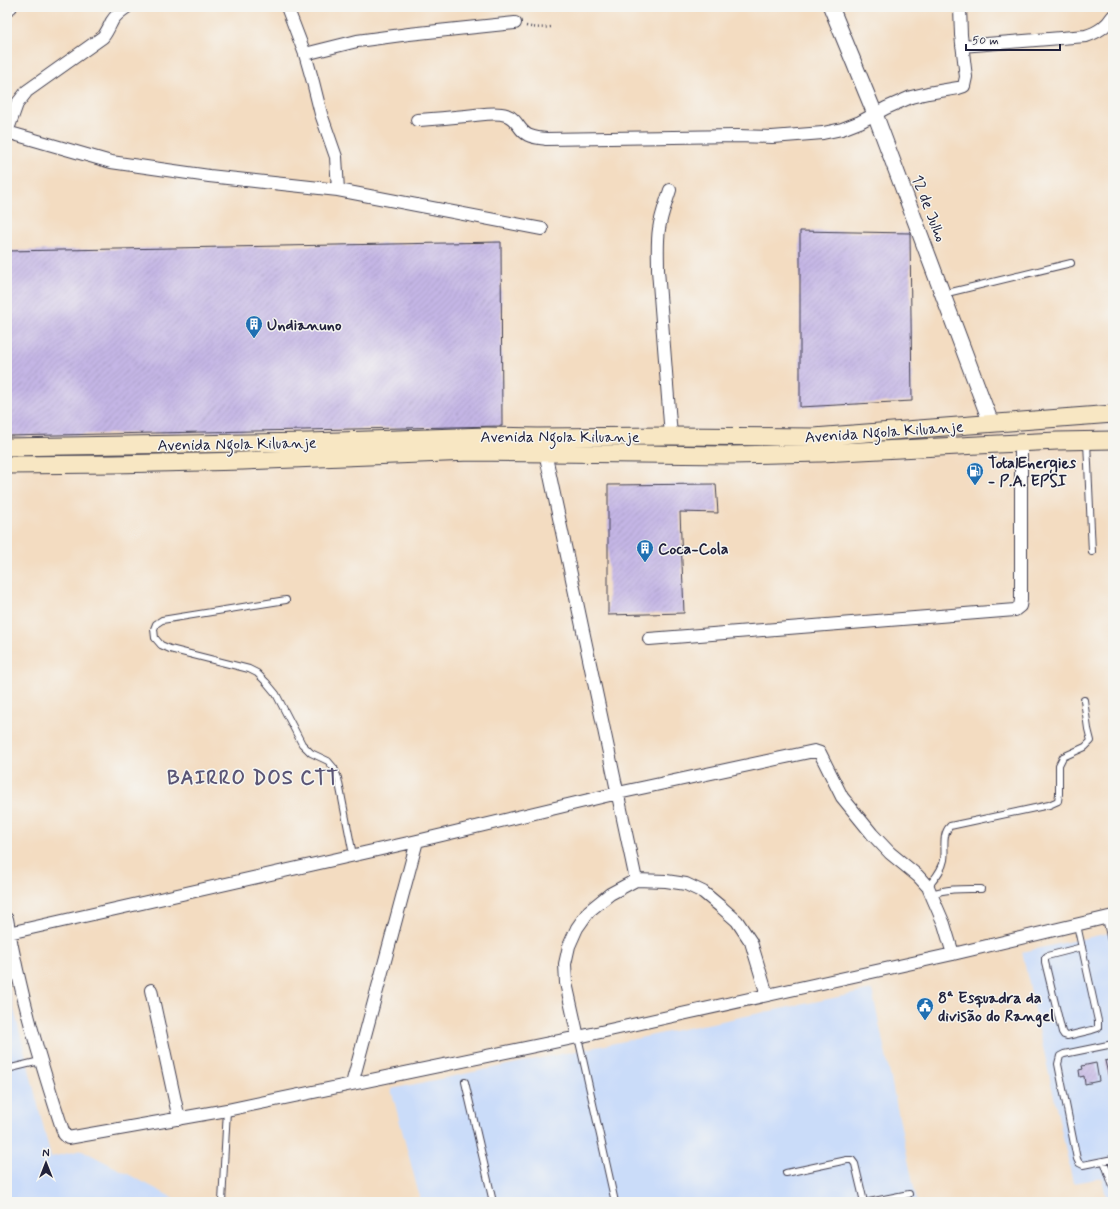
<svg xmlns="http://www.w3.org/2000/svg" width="1120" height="1209" viewBox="0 0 1120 1209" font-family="Mynerve,sans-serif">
<defs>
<pattern id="building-hatch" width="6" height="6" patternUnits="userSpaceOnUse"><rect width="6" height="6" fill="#c4b6e5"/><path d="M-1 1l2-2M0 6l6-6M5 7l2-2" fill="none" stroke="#a89cc5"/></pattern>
</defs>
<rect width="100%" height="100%" fill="#f6f6f2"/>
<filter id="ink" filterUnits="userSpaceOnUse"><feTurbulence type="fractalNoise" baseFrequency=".025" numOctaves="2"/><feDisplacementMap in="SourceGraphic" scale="8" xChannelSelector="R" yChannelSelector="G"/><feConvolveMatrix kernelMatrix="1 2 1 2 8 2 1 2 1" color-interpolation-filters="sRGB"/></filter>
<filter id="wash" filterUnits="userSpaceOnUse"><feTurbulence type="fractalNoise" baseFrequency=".012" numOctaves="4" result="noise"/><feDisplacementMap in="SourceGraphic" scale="16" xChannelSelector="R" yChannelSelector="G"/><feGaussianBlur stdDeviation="0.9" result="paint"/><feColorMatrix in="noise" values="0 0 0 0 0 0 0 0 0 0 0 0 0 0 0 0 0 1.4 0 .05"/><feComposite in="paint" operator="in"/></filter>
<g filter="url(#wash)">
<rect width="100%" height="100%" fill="#f3dcc1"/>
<path fill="#cadcf9" d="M 1113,932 L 1113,1202 L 1107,1202 L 1102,1178 L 1073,1183 L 1022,952 Z
M 7,981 L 51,1157 L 82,1150 L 181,1202 L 7,1202 Z
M 872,990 L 917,1202 L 421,1202 L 391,1089 Z"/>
<g id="blocks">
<path fill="url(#building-hatch)" d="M 800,231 L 910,233 L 912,401 L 800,407 Z
M 501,242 L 502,426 L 7,436 L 7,251 Z
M 716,484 L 718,513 L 680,512 L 684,613 L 608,615 L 608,485 Z
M 1113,1059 L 1113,1077 L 1109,1078 L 1105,1061 Z
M 1096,1063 L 1099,1081 L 1085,1084 L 1084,1076 L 1080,1077 L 1079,1070 L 1083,1069 L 1082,1066 Z"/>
</g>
</g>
<g filter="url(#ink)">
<use href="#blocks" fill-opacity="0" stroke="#413e4f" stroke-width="1"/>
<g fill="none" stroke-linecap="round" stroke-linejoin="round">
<g stroke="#413e4f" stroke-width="8">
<path id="service" d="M 943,294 L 1071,263
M 1087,442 L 1092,552
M 286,600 L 162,620 L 156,624 L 154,629 L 155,638 L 161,645 L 170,649 L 249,669 L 257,673 L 266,682 L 276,694 L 302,744 L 311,753 L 328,761 L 334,768 L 338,778 L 353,855
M 928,887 C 934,879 942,871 944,860 C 946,849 941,835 950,826 L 1049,805 L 1058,801 L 1059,794 L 1059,765 L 1063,757 L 1085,747 L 1091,741 L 1088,729 L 1084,700
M 932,894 C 948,888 964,889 981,889
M 1106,918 L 1113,950
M 1077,925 L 1098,1021 L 1098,1028 L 1092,1030 L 1067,1036 L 1064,1035 L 1062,1032 L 1045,962 L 1045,958 L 1047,956 L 1082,947
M 578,1037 L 615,1202
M 1113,1044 L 1064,1054 L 1060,1056 L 1058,1064 L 1077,1159 L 1079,1163 L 1083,1165 L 1113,1159
M 7,1069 L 40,1061
M 465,1082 L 493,1202
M 1104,1161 L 1113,1187
M 786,1173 L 847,1160 L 852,1160 L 855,1164 L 864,1202
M 222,1202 L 227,1110
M 869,1202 L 909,1194"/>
</g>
<g stroke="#413e4f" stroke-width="14">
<path id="minor" d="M 287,7 L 305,54 L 313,82 L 321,114 L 336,157 L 338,190
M 7,10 L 11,7
M 962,46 L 1086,36 C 1098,32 1106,27 1113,16
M 305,54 L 357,41 L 409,34 L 515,23
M 417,120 C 436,119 456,117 475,115 C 485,114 497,112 506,115 C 518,119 518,130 528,135 C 534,138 540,138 546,139 L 737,136 L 772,137 L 823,133 L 842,129 L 860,122 L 886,108 L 911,97 L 928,93 L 958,88 L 964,86 L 966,77 L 961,35 L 960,7
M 7,132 L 111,162 L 209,176 L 338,190 L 542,229
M 7,132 L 17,104 L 27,91 L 103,37 C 107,32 109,27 112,21 C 115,16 121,11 127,7
M 670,190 C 666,203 661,215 659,229 C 657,242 658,256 658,270 L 671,436
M 545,452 L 636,880
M 649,639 L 1015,610 L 1020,606 L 1021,600 L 1021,443
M 7,919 C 19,992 41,1064 64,1134 L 68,1138 L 227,1110 L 578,1037 L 953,954 L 1113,916
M 9,933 L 417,841 L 618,793 L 814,751 L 820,753 L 842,797 L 872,834 L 890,853 L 918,876 L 928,887 L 944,924 L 953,954
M 151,990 L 179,1119
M 578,1037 L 566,983 L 565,964 L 569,946 L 577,928 L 589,911 L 610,894 L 636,880 L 666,881 L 686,884 L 703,892 L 721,907 L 737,921 L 751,942 L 767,995
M 352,1084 L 417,841"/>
</g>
<g stroke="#413e4f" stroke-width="17">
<path id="tertiary" d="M 831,7 L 875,114 L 991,423"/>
</g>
<g stroke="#413e4f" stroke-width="19">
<path id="secondary" d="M 7,447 L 309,442 L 487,436 L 537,437 L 671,436 L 814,437 L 1113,414
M 7,465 L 114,464 L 243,461 L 470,452 L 730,455 L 821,453 L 1057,441 L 1113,440"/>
</g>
<path stroke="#413e4f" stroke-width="2.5" stroke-dasharray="1 3" stroke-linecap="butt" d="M 526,26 C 535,28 542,28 551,27"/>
<use href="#service" stroke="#fff" stroke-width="6"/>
<use href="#minor" stroke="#fff" stroke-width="12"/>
<use href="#tertiary" stroke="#fff" stroke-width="15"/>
<use href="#secondary" stroke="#f8e7c3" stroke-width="17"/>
</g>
</g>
<defs>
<g id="building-pin" transform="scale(0.9)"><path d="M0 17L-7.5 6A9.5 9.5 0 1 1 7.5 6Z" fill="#1f6fb2" stroke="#f6f6f2"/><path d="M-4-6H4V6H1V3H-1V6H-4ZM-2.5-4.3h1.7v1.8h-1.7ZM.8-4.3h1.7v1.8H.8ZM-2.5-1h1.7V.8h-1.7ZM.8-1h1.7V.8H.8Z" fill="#fff"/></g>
<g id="fuel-pin" transform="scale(0.9)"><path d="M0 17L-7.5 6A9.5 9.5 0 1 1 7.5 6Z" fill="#1f6fb2" stroke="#f6f6f2"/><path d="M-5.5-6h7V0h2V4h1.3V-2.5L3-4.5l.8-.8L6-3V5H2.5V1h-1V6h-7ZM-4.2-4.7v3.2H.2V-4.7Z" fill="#fff"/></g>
<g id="civic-pin" transform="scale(0.9)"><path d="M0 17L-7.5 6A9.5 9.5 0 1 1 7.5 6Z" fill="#1f6fb2" stroke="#f6f6f2"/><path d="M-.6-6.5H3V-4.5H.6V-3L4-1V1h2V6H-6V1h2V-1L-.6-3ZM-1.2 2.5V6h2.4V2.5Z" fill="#fff"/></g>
</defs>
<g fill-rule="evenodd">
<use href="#building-pin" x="254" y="324"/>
<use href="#fuel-pin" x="975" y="471"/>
<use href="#building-pin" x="645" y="548"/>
<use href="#civic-pin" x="925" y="1006"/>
</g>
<g text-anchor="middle" stroke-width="3" stroke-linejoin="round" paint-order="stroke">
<g font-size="16" fill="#22223b" stroke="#f6f6f2">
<text transform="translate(930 208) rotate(69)" y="6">12 de Julho</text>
<text transform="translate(884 431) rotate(-4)" y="6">Avenida Ngola Kiluanje</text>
<text x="560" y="442">Avenida Ngola Kiluanje</text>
<text transform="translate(237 443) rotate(-1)" y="6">Avenida Ngola Kiluanje</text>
</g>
<g font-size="16" font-weight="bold" fill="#22223b" stroke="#f6f6f2" text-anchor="start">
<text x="267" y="330">Undianuno</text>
<text x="988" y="468">TotalEnergies<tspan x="988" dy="18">- P.A. EPSI</tspan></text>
<text x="658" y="554">Coca-Cola</text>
<text x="938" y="1003">8ª Esquadra da<tspan x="938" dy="18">divisão do Rangel</tspan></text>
</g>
<g font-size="20" font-weight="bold" letter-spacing="1" fill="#5b5676" stroke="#f6f6f2">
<text x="253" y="784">BAIRRO DOS CTT</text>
</g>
</g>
<rect width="1120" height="1209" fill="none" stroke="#f6f6f2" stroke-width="24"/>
<g transform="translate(46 1163)" stroke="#f6f6f2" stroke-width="3" paint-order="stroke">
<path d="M0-3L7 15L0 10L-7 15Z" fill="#22223b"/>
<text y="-6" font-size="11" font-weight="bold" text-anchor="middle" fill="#22223b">N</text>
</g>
<path d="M966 44v6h94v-6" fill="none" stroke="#22223b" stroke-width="2"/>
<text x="972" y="44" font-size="12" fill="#22223b" stroke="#f6f6f2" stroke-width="3" paint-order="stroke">50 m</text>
</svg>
